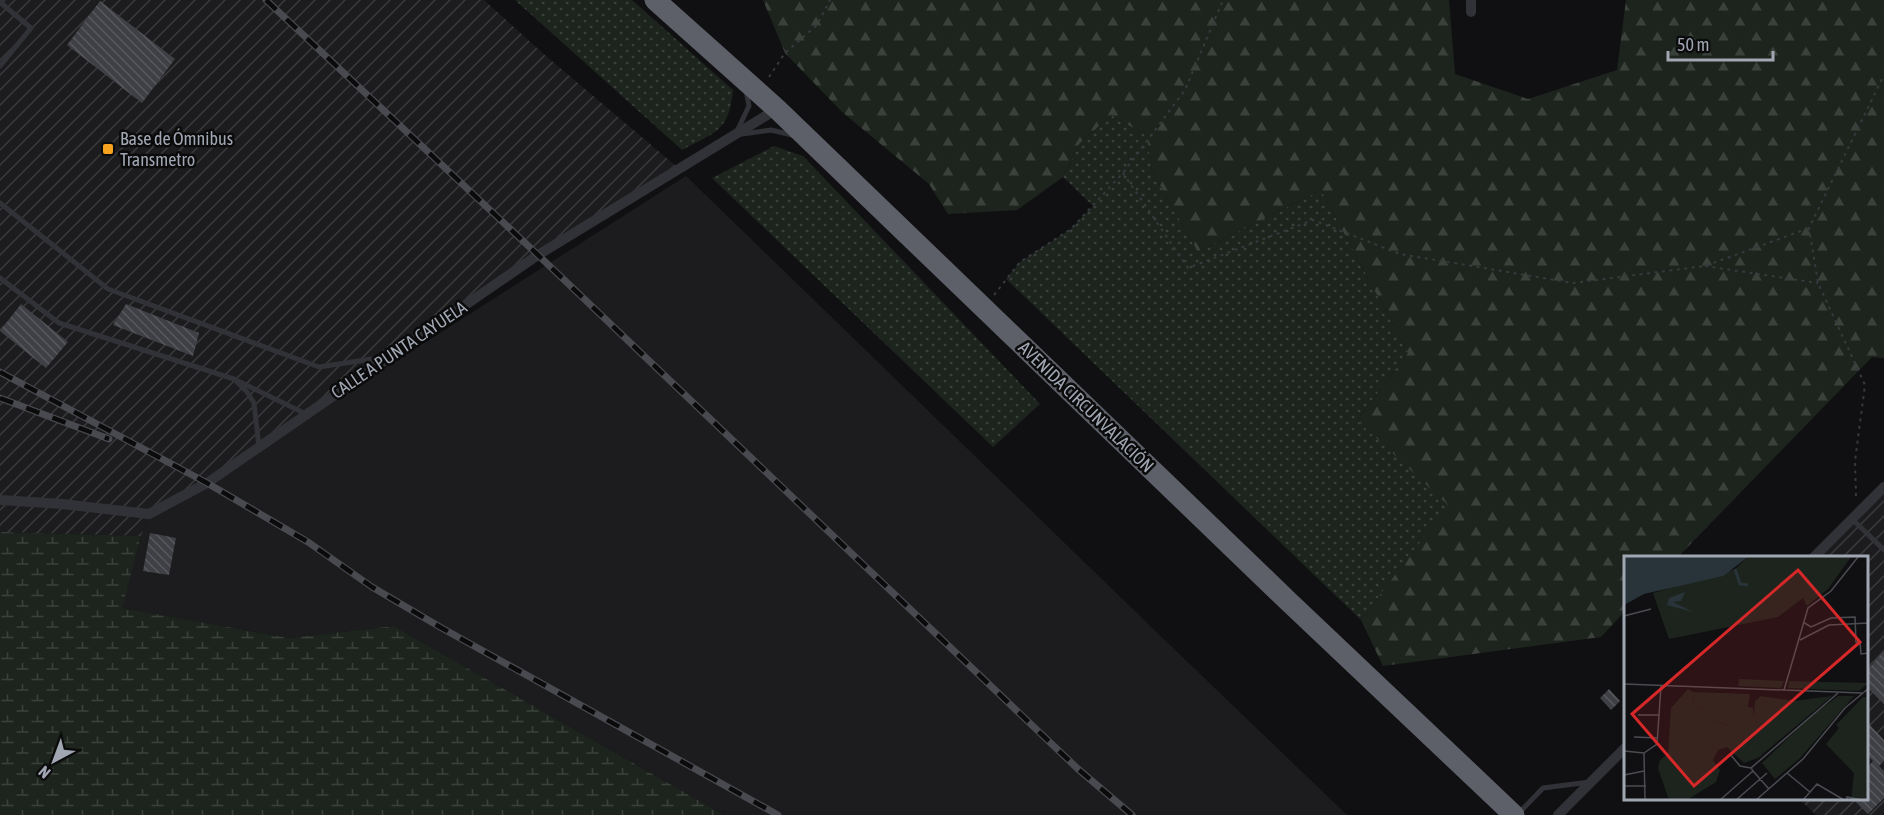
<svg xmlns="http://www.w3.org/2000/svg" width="1884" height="815" viewBox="0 0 1884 815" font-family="'Asap Condensed',sans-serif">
<defs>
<pattern id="industrial-furrows" width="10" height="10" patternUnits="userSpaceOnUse" patternTransform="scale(1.5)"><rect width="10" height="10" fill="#1c1c1e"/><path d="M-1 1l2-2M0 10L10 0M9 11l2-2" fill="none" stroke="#3a3a3c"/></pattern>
<pattern id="grass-dots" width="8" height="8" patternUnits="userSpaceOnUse" patternTransform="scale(1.5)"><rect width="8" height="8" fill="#1c241d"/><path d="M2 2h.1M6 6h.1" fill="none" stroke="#3a413b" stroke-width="1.8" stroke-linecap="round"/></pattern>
<pattern id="forest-firs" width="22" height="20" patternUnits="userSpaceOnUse" patternTransform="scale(1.5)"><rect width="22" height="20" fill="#1c241d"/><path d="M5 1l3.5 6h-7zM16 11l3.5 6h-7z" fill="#3a413b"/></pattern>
<pattern id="wetland-marsh" width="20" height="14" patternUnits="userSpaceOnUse" patternTransform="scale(1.5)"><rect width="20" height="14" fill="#1c241d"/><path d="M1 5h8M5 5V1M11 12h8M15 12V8" fill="none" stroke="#3a413b"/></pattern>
<pattern id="building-back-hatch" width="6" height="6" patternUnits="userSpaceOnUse" patternTransform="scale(1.5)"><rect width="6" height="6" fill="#3e4045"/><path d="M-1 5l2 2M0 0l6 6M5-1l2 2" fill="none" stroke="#57595d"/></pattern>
</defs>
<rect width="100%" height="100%" fill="#101012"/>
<path fill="#1c1c1e" d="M 686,176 L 1172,647 L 1347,815 L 724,815 L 394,626 L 289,638 L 121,608 L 141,536 L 149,514 L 266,444 Z"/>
<path fill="url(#industrial-furrows)" d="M 0,0 L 484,0 L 546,56 L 676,166 L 259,444 L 149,514 L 141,536 L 0,532 Z
M 1884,487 L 1884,815 L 1816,815 L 1799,799 L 1868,798 L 1868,557 L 1814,557 Z"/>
<path fill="url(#grass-dots)" d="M 515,0 L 632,0 L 733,90 C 729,132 715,132 682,150 Z
M 1111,115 L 1147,136 L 1152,171 L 1198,252 L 1321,190 L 1408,353 L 1357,420 L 1449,505 L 1361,620 L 1006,279 L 1020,262 L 1071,229 L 1093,206 L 1063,177 L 1079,144 Z
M 774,146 L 803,156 L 1040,404 L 993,447 L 712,178 Z"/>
<path fill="url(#forest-firs)" d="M 763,0 L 1449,0 L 1455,74 L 1528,99 L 1617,70 L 1626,0 L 1884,0 L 1884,358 L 1872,357 L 1678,557 L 1626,557 L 1626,610 L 1601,637 L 1383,666 L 1361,620 L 1448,505 L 1357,420 L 1408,353 L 1321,190 L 1198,252 L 1152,171 L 1147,136 L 1111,115 L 1079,144 L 1063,177 L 1017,210 L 948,214 L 929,184 L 842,112 L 785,53 Z"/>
<path fill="url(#wetland-marsh)" d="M 0,532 L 141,536 L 122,608 L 289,638 L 394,626 L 724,815 L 0,815 Z"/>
<path fill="url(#building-back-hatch)" d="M 100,1 L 175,59 L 142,103 L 67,45 Z
M 21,304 L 68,342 L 46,368 L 0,331 Z
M 126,304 L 199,333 L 193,356 L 113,325 Z
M 150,533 L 176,538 L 169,575 L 143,571 Z
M 1884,651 L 1884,704 L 1868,688 L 1868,669 Z
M 1609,689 L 1620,701 L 1611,710 L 1600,698 Z
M 1868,723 L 1884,740 L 1884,761 L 1879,766 L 1884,771 L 1884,798 L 1868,814 L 1852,798 L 1868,798 L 1868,767 L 1873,761 L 1868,756 Z"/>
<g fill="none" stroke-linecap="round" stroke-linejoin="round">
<path stroke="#37393e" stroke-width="2" stroke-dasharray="3 4.5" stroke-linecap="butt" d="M 769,77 L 785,53 L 817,25 L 830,0
M 1123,173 L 1188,268 L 1313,220 L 1400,254 L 1573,283 L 1705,266 L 1809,228
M 1705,266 L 1818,283
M 994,295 L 1020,262 L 1071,229 L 1123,173 L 1185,90 L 1223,0
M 1856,496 L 1855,461 L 1865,385 L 1818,283 L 1809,228 L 1884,75"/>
<path stroke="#313237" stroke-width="5" d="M 0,66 L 31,28 L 1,3 L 3,0
M 737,131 L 749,106 L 746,90
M 742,134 L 771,130 L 792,135
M 0,203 L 108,289 L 319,367 L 385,357
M 0,278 L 59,323 L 234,379 L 247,392 L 254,403 L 259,447
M 238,381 L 306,414
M 1852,519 L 1884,550
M 1518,814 L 1543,788 L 1590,782"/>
<path stroke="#313237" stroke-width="10" d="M 1471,12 L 1471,0
M 0,500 L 62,504 L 149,514 L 207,483 L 538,255 L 777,109
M 1814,557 L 1884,487
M 1558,815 L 1626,747"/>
<path stroke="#5d6068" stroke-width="21" d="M 655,0 L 777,109 L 1288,601 L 1514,815"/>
<g stroke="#484a50" stroke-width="7">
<path id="rail" d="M 266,0 L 538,255 L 1078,769 L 1132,815
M 0,372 L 207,483 L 308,542 L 372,587 L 440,627 L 778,815
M 0,398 L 109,439"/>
</g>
<use href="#rail" stroke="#0b0b0c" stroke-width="4.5" stroke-dasharray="14" stroke-linecap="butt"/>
</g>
<rect fill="#f9a220" stroke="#0b0b0c" stroke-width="2" x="102" y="143" width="12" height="12" rx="3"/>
<g text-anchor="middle" stroke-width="5" stroke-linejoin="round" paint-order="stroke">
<g font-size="18" fill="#a0a7b3" stroke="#0b0b0c" text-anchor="start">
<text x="120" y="145">Base de Ómnibus<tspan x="120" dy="21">Transmetro</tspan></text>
</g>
<g font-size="18" fill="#a0a7b3" stroke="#0b0b0c">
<text transform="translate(399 350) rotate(-34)" y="6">CALLE A PUNTA CAYUELA</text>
<text transform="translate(1086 407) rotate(44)" y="6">AVENIDA CIRCUNVALACIÓN</text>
</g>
</g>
<g transform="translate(1624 556)">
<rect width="244" height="244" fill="#101012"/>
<path d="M 115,123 L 160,125 L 157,132 L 114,130 ZM 165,125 L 244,127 L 235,135 L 164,132 ZM 69,136 L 126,138 L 124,151 L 129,152 L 130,161 L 106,170 L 85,163 L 85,153 L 70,152 ZM 214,140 L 230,140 L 176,202 L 151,223 L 138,207 L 186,161 ZM 239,141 L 243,141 L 245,149 L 244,244 L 227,244 L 230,217 L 202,188 L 215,172 L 212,169 Z" fill="#1c241d"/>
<path d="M 64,133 L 69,136 L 70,152 L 85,153 L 86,163 L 105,170 L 112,156 L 130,161 L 131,145 L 137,140 L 170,145 L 208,140 L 134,202 L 120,207 L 103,191 L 94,194 L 89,204 L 96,214 L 92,226 L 63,244 L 45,244 L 34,212 L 36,204 L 44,198 L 47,152 Z" fill="#1c241d"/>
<path d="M 124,1 L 227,1 L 204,33 L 183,50 L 179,42 L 154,61 L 45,83 L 29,37 L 111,13 Z" fill="#1c241d"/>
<path d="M 0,1 L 124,1 L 99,20 L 20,38 L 0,49 ZM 61,36 L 57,45 L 49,46 L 69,56 L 43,49 L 45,42 Z" fill="#29343a"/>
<path fill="none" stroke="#29343a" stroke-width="3" d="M 111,13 L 116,28 L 124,29"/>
<path fill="none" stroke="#4a4c52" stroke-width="1.5" d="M 0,60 L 27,53M 179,66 L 187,71 L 207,62 L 231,61 L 232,86 L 236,86 L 237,98 L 245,97M 176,84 L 205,69 L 245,67M 0,128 L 238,137M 160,134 L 184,52 L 207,35 L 234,1M 14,159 L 35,159M 10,181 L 34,182M 0,195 L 20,197M 20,197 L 33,188 L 37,130M 20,197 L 21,244M 106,198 L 116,210 L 127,212M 129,215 L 127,212 L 214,137M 129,215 L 145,233M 163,217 L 186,236M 0,219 L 20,215M 0,230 L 22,230M 96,244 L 129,215M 112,244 L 143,217M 132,244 L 179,203 L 221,152 L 245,132M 179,244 L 193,228 L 220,244M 223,244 L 223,241 L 238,244"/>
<path fill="#d62828" fill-opacity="0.15" stroke="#d62828" stroke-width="3" d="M 174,14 L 236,86 L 70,230 L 8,158 Z"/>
<rect width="244" height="244" fill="none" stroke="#a0a7b3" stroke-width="3"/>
</g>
<g transform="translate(54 761) rotate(221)" stroke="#0b0b0c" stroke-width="4.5" paint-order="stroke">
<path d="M0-4.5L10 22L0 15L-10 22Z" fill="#a0a7b3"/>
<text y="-9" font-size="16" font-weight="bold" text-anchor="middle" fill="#a0a7b3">N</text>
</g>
<path d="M1668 51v9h105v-9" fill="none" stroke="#a0a7b3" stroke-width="3"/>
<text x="1677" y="51" font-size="18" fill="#a0a7b3" stroke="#0b0b0c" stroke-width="4.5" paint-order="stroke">50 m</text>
</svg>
